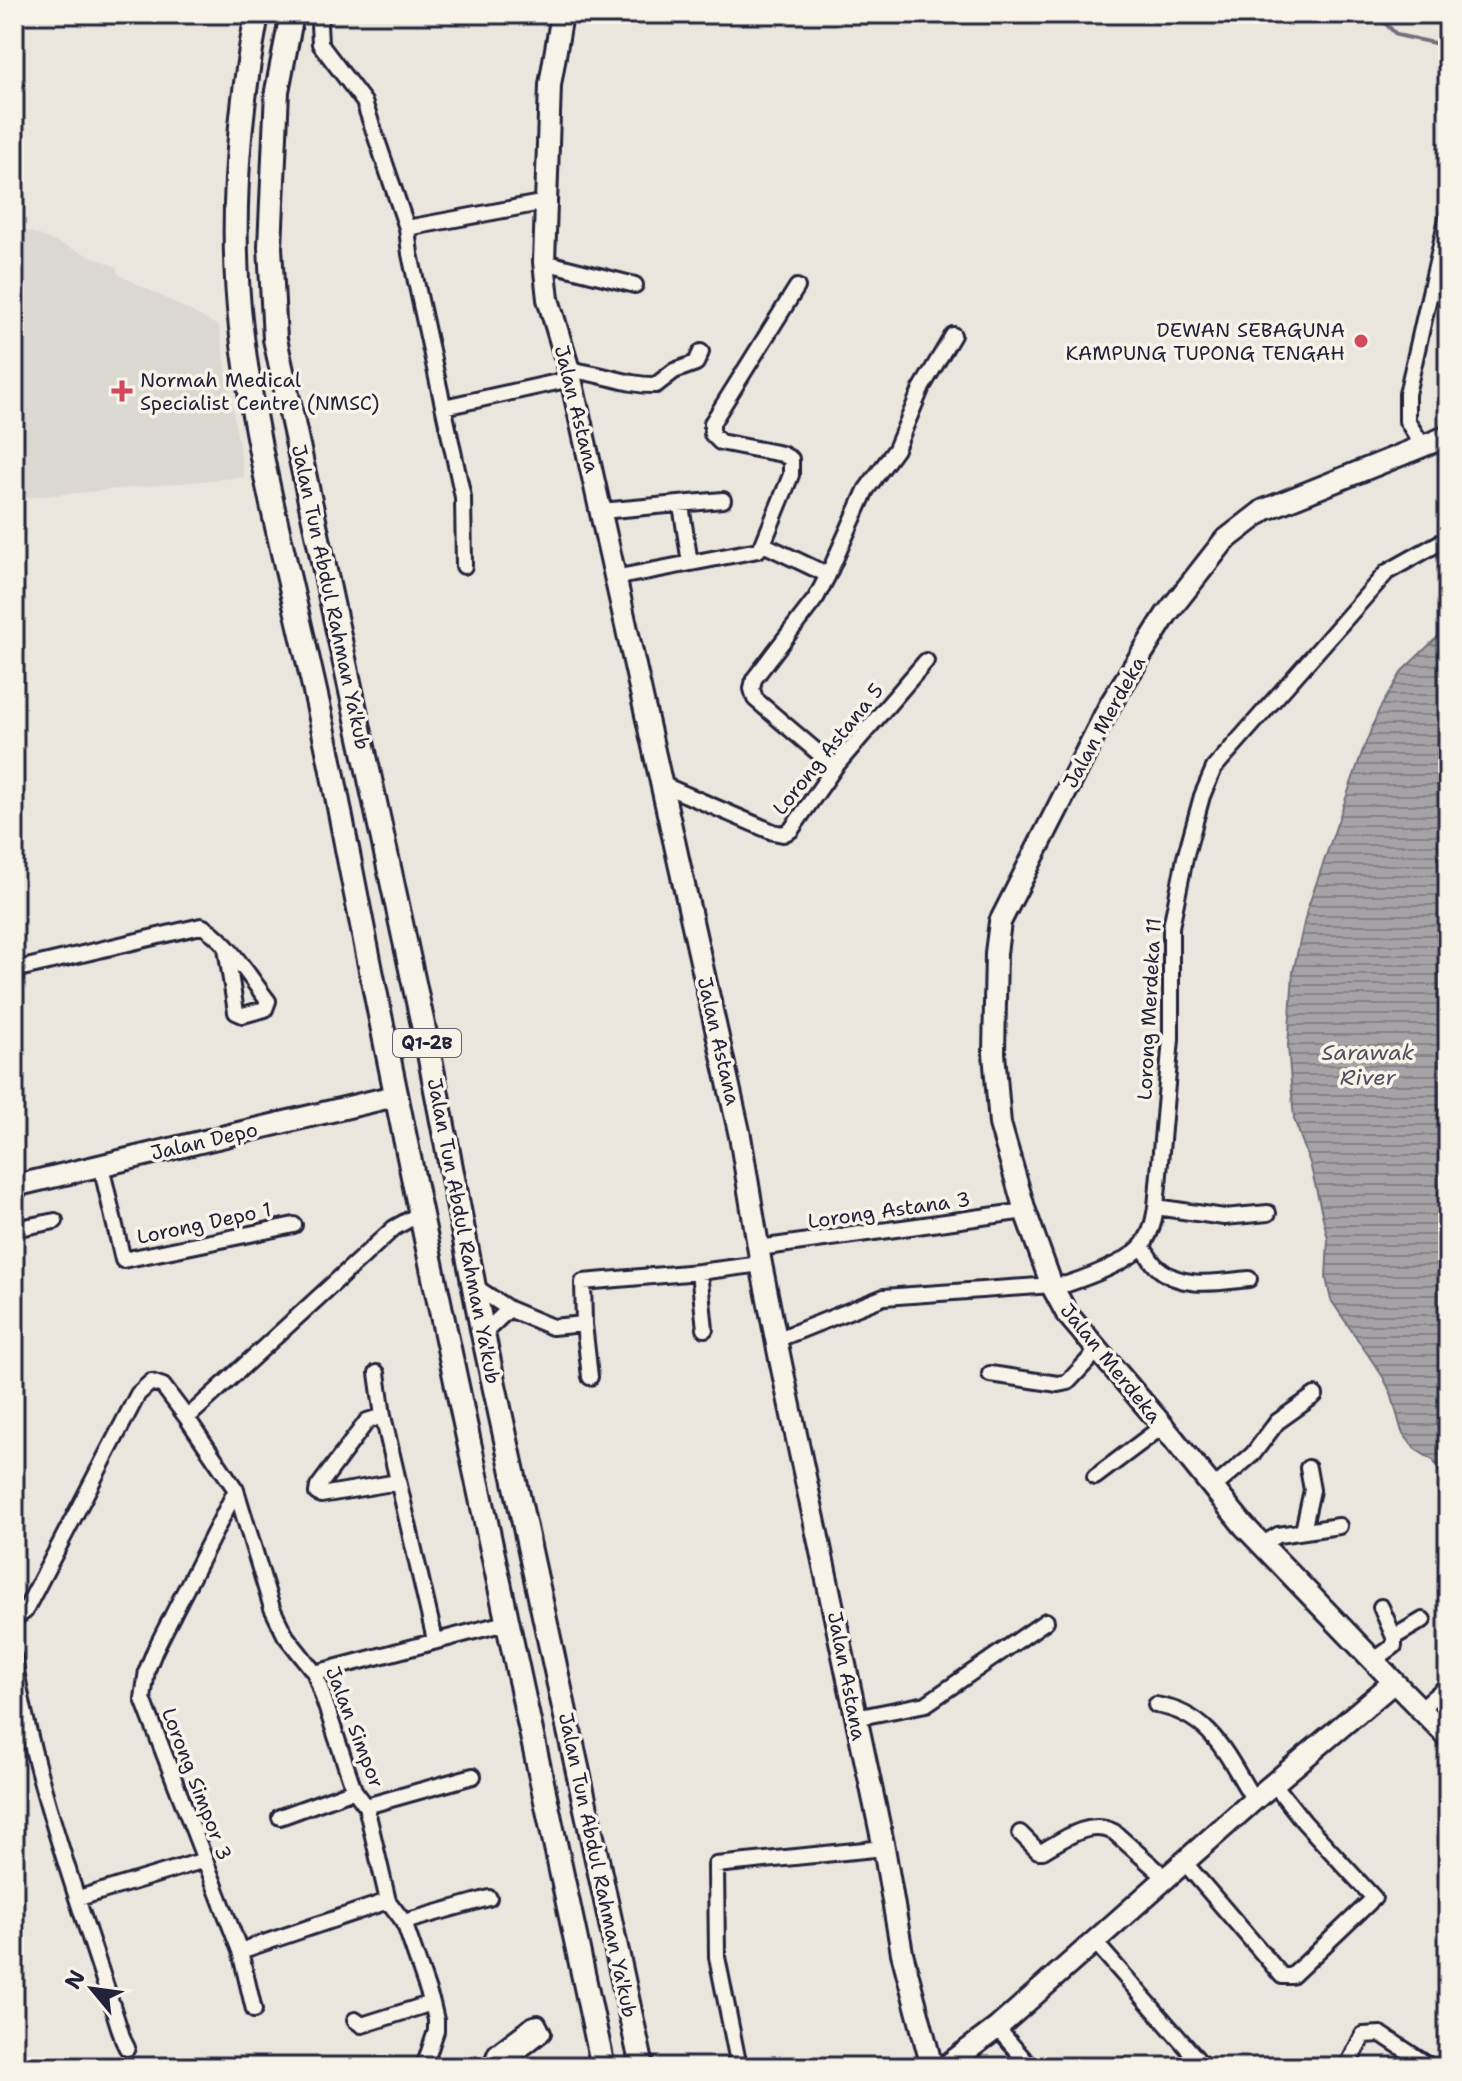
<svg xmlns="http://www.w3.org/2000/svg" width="1462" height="2081" viewBox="0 0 1462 2081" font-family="'Shantell Sans',sans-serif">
<defs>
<pattern id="water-rules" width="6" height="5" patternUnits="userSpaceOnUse" patternTransform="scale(2)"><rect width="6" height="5" fill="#a6a3a6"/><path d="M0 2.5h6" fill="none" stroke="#878488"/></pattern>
</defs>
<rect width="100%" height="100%" fill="#eae6de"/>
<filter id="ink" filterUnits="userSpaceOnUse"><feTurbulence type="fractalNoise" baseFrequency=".0125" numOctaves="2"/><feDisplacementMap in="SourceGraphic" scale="16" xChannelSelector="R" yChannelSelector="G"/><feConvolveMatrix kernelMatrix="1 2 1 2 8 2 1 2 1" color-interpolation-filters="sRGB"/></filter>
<g filter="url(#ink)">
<path fill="#dbd8d2" d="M 14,225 L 117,267 L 118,274 L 219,326 L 244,477 L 14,499 Z"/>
<path fill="url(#water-rules)" stroke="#716f7b" stroke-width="2" d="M 1448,627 L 1448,1491 L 1434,1461 L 1415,1449 L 1402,1432 L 1391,1393 L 1383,1377 L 1331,1300 L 1326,1278 L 1328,1239 L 1310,1163 L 1294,1119 L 1288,1046 L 1293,972 L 1307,910 L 1361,755 L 1379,710 L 1403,670 Z"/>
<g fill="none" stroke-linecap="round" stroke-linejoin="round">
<path stroke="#716f7b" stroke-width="4" d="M 1376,14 L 1397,35 L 1448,46"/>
<g stroke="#22223b" stroke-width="20">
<path id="street" d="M 323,14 L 319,24 L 320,44 L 364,102 L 407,228 L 410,254 L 463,497 L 464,566
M 407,228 L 546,202
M 544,262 L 635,285
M 569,370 C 599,372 627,386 656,385 L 674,371 L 696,363 L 701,352
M 444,407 L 571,379
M 1423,446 L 1407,421 L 1407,394 L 1448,214
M 681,505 L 690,563
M 601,511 L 723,500
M 763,544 L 791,475 L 791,459 L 782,454 L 720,442 L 712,434 L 712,423 L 797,287
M 828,575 L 866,490 L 896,449 L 921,389 L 953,335
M 614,578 L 758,550 L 763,544 L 828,575 L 816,598 L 754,679 L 752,689 L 755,699 L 835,767
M 661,784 L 773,832 L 783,834 L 791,830 L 835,767 L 926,661
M 14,970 L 201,926 C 224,935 252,981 268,1001 L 265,1009 L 243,1015 L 236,1012 L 226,948
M 101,1166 L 123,1260 L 294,1225
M 1156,1207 L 1224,1217 L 1268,1213
M 14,1229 L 55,1221
M 1142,1246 C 1147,1253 1151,1262 1157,1267 C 1181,1290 1219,1282 1249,1279
M 759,1248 L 1025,1211
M 699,1272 L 705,1329
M 474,1286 L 509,1309 L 552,1327 L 584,1324 L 583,1282 L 699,1272 L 761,1264
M 584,1324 L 590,1377
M 483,1334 L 509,1309
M 776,1340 L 884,1297 L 1067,1284 C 1088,1277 1132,1261 1144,1243 C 1152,1231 1154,1220 1156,1207 L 1171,1039 L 1171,927 L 1185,858 L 1202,796 L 1214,768 L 1387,572 L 1448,538
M 377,1373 L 383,1416 L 435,1640
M 990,1374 L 1058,1384 L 1068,1382 L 1097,1351
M 383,1416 L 367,1421 L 318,1487 L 317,1493 L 321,1495 L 398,1482
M 187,1418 L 394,1228 L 421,1213
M 1095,1477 L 1163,1426
M 1213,1488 L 1253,1454 L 1277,1422 L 1315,1395
M 236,1490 L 155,1650 L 147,1670 L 143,1699 L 240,1951 L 254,2010
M 1303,1531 L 1312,1490 L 1308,1468
M 1261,1545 L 1278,1535 L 1339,1526
M 14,1619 L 25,1611 L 138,1394 L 151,1382 L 163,1386 L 187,1418 L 236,1490 L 272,1608 L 285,1635 L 315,1673 L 354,1790 L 366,1806 L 388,1901 L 404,1922 L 432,2003 L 436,2020 L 436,2031 L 424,2067
M 1394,1637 L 1423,1620
M 14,1658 C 35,1788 84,1914 123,2040 L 127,2048
M 1373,1661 L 1394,1646 L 1394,1637 L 1381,1607
M 315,1673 L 509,1622
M 1156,1705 C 1212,1714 1227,1757 1254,1800
M 1421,1708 L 1448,1685
M 855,1718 L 926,1704 L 1046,1621
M 366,1806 L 473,1776
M 280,1817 L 354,1790
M 1020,1833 L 1038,1851 L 1043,1851 C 1065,1838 1089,1820 1114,1832 L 1167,1879
M 1185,1863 L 1282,1976 L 1292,1976 L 1374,1898 L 1304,1822 L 1274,1784
M 79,1898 L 205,1860
M 404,1922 L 489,1898
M 1095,1942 L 1204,2067
M 240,1951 L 388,1901
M 355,2020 L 362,2025 L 432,2003
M 997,2028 L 1031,2067
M 490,2067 L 496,2052 L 533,2024 L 538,2023 L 543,2033 L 499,2067
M 739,2067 L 717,1957 L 716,1865 L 884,1848
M 1347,2067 L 1363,2035 L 1381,2034 L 1431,2067"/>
</g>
<g stroke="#22223b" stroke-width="26">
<path id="secondary" d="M 562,14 L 550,85 L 544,262 L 548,299 L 569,370 L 740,1136 L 761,1264 L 780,1359 L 884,1848 L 902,1953 L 932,2067
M 14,1186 L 395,1096
M 1394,1682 L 1448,1737
M 945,2067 L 997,2028 L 1254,1800 L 1394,1682 L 1244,1526 L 1163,1426 L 1067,1314 L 1052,1286 L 1025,1211 L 1000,1124 L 994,1053 L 996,953 L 1000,922 L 1111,703 L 1166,615 L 1224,541 L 1264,510 L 1448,436"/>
</g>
<g stroke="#22223b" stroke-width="28">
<path id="primary" d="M 257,14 C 238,117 229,223 241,328 C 259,481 305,629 334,781 C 416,1211 512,1638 603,2067
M 292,14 L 277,91 L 270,247 L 275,339 L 428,1048 L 483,1334 L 642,2067"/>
</g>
<use href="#street" stroke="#f7f3e8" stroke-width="14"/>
<use href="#secondary" stroke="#f7f3e8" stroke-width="20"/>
<use href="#primary" stroke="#f7f3e8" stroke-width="22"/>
</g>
</g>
<g fill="#d1495b" stroke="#f7f3e8" stroke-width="3">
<circle cx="1361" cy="341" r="8"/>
<path d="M118 379h8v8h8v8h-8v8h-8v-8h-8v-8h8z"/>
</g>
<g text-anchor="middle" stroke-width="7" stroke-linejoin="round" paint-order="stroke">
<rect fill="#f7f3e8" stroke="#62616f" stroke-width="2" x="393" y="1029" width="68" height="28" rx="6"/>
<g font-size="18" font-weight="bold" fill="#22223b">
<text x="427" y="1049">Q1-2B</text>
</g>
<g font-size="20" fill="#22223b" stroke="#f7f3e8" text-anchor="end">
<text x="1345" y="337">DEWAN SEBAGUNA<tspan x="1345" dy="23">KAMPUNG TUPONG TENGAH</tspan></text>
<text x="140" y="387" text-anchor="start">Normah Medical<tspan x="140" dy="23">Specialist Centre (NMSC)</tspan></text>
</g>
<g font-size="20" fill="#22223b" stroke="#f7f3e8">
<text transform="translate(577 409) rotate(76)" y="7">Jalan Astana</text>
<text transform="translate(331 597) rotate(78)" y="7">Jalan Tun Abdul Rahman Ya'kub</text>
<text transform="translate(1104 722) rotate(-61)" y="7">Jalan Merdeka</text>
<text transform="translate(828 749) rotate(-51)" y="7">Lorong Astana 5</text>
<text transform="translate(1149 1009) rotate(-87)" y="7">Lorong Merdeka 11</text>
<text transform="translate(719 1041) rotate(77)" y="7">Jalan Astana</text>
<text transform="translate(204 1141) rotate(-13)" y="7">Jalan Depo</text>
<text transform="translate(889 1210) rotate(-8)" y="7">Lorong Astana 3</text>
<text transform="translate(204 1223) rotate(-12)" y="7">Lorong Depo 1</text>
<text transform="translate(464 1231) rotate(79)" y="7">Jalan Tun Abdul Rahman Ya'kub</text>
<text transform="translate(1111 1363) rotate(51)" y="7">Jalan Merdeka</text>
<text transform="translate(847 1676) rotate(79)" y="7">Jalan Astana</text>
<text transform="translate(355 1727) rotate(69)" y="7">Jalan Simpor</text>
<text transform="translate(197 1784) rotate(69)" y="7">Lorong Simpor 3</text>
<text transform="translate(598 1865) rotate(78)" y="7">Jalan Tun Abdul Rahman Ya'kub</text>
</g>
<g font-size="22" font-style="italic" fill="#504f60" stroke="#f7f3e8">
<text x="1368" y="1060">Sarawak<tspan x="1368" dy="25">River</tspan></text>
</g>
</g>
<rect width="1462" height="2081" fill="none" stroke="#f7f3e8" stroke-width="48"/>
<rect x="24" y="24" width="1414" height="2033" fill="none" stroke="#22223b" stroke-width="3" filter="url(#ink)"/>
<g transform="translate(92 1989) rotate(299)" stroke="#f7f3e8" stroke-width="6" paint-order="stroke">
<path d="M0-6L14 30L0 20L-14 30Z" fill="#22223b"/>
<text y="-12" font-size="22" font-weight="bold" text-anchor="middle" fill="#22223b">N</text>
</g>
</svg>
